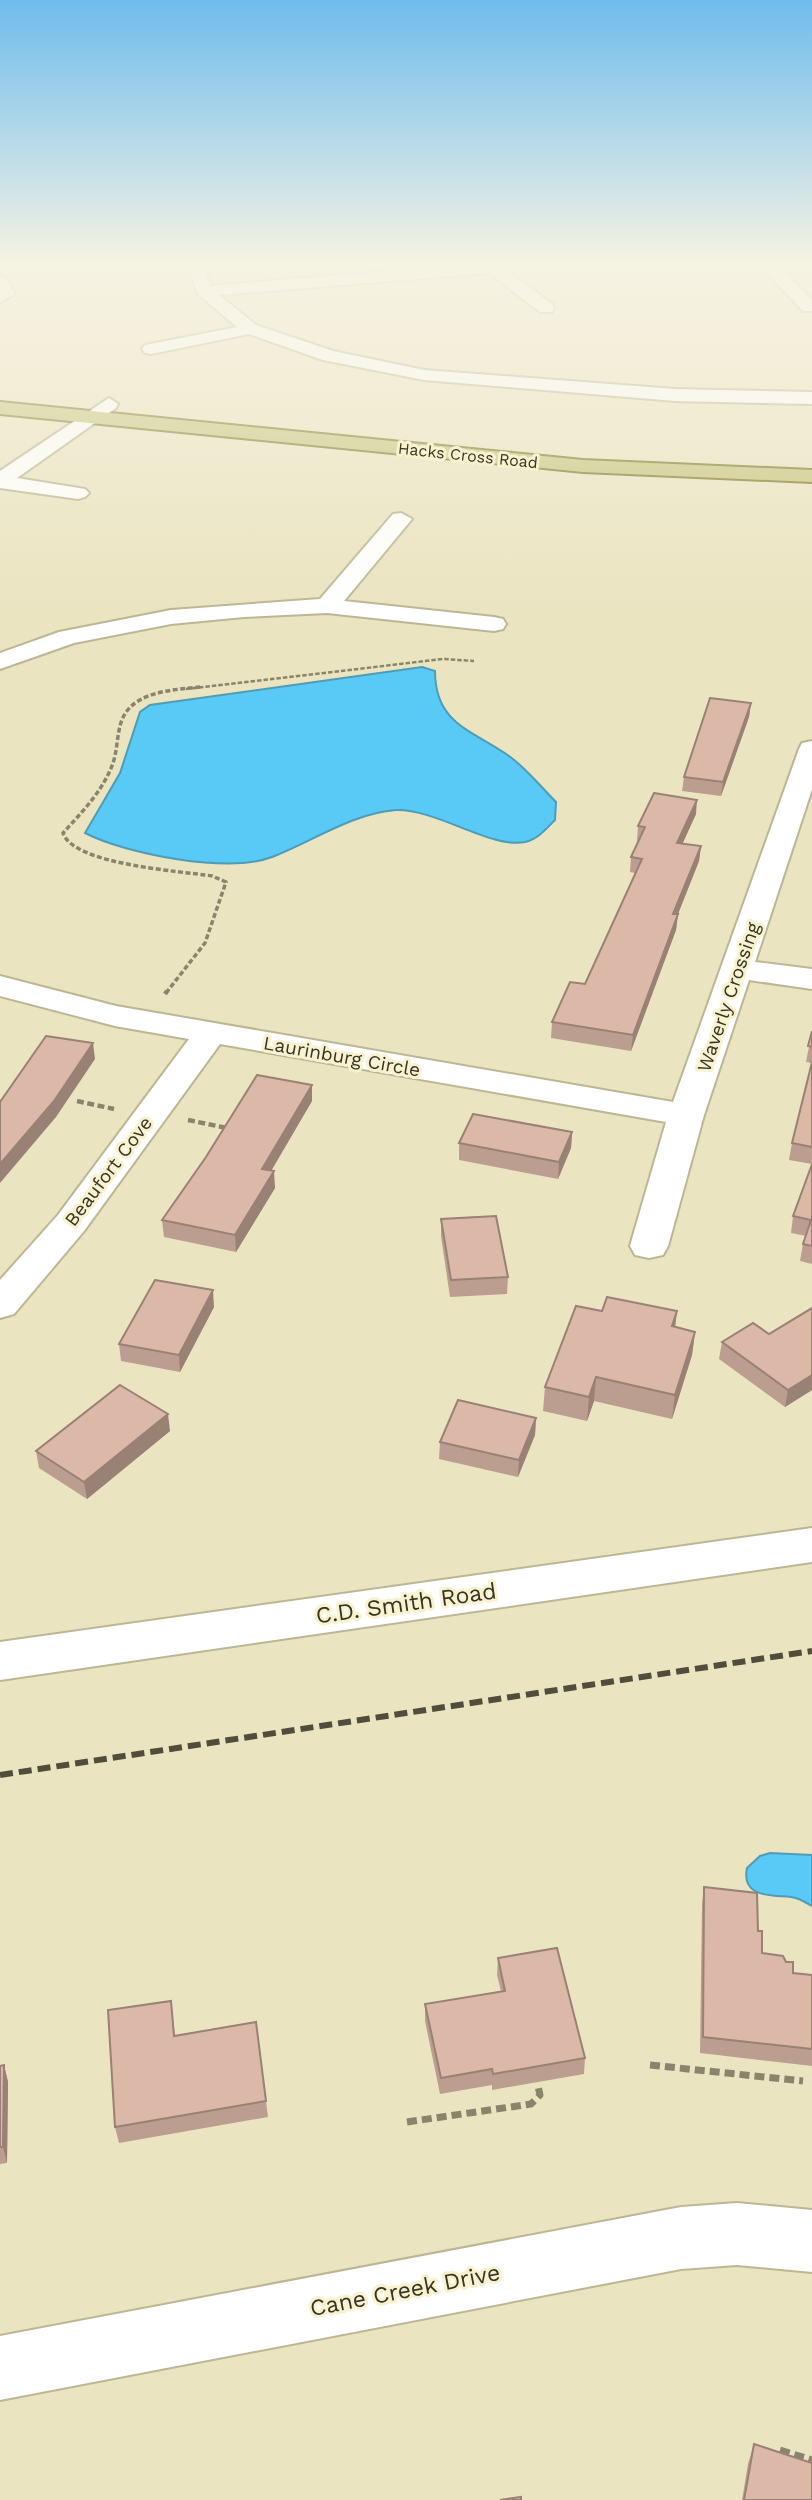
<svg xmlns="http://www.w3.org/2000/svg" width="812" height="2500" viewBox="0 0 812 2500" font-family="'Work Sans',sans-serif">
<rect width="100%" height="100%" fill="#ebe4c1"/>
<path fill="#59c9f5" stroke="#4f9cb7" stroke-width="2" d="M 422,667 L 435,671 C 435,724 472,730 509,756 C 526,768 541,787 556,802 L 555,820 C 546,829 538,839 525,842 C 491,849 437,809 396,810 C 353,813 311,842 272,857 C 228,874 126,854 85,833 L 120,773 L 140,712 L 150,705 Z
M 770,1853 L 812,1855 L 812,1906 C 805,1902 799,1898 791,1897 C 771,1895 741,1898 747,1868 L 760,1856 Z"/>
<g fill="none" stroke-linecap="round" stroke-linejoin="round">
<g stroke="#bcb694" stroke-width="4">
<path id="minor" d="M 193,262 L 209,262 L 205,269 L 210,286 L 496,262 L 552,304 L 554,308 L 552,312 L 540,312 L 489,273 L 219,295 L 256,325 L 333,351 L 424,370 L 675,389 L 812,392 L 812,404 L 675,401 L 424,380 L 323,360 L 249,334 L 151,354 L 145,353 L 142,349 L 145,345 L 237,327 L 198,294 L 189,269 Z
M 770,262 L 786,262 L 781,269 L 812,300 L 812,311 L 803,311 L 767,273 L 765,270 Z
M 0,276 L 6,278 L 15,294 L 0,302 Z
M 109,398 L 118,404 L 116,408 L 17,478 L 85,489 L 89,493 L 85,497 L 78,499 L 0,488 L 0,471 Z
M 401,513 L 412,519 L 344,601 L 494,617 L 503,619 L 506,624 L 503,629 L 494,631 L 327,613 L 244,617 L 171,624 L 74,643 L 0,669 L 0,653 L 59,632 L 171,610 L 320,599 L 393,514 Z
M 812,741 L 812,789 L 755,962 L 812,969 L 812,989 L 749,980 L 704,1115 L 668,1246 L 663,1255 L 649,1258 L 635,1255 L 630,1246 L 666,1122 L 220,1044 L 84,1231 L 14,1314 L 0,1318 L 0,1280 L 58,1215 L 189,1039 L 115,1026 L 0,996 L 0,976 L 116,1006 L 673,1102 L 799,749 L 802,743 Z
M 812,1528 L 812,1562 L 0,1680 L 0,1642 Z
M 737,2203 L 812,2210 L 812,2272 L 737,2265 L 681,2269 L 0,2400 L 0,2336 L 681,2207 Z"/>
</g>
<g stroke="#7d7827" stroke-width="4">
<path id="major" d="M 0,402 L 583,460 L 812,470 L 812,482 L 583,472 L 0,414 Z"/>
</g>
<path stroke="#89856d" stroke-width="2.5" stroke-dasharray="4.5 2" stroke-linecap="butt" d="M 186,689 L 443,659 L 474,661"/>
<path stroke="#89856d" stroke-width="3.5" stroke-dasharray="5 2.5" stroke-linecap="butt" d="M 166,993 L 205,943 L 226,882 L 212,876 C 181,871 74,865 63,833 C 82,812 103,791 113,763 C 117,751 117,738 120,726 C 128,691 172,690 201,687"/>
<path stroke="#89856d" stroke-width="4.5" stroke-dasharray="7 3.5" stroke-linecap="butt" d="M 165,994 L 167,991
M 77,1101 L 114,1109
M 188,1120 L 227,1128"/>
<path stroke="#89856d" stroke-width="7" stroke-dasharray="10 5" stroke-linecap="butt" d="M 650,2065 L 803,2081
M 407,2122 L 531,2104 L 540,2095 L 538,2086
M 780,2450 L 812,2460"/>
<use href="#minor" fill="#fff" fill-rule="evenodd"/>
<use href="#major" fill="#c7c47d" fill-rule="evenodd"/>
<path stroke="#504d3c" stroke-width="6" stroke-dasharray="13 6" stroke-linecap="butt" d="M 0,1775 L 812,1651"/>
</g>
<path fill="#bc9e90" d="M 751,703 L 749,717 L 721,796 L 682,791 L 684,777 Z
M 696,814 L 682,844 L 701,846 L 699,861 L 678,914 L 676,930 L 631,1051 L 551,1038 L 552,1022 L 585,984 L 635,873 L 630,872 L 631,857 L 639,841 L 637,841 L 638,826 Z
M 812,1031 L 812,1264 L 800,1261 L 803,1244 L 806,1236 L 791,1233 L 793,1216 L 812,1164 L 789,1160 L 792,1143 L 812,1063 L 806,1062 Z
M 312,1101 L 271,1170 L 275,1188 L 236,1252 L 164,1237 L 162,1220 Z
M 572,1132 L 571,1148 L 558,1179 L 459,1160 L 459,1143 Z
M 441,1219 L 508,1277 L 507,1294 L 450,1297 L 441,1236 Z
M 214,1307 L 180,1372 L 121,1361 L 119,1344 Z
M 812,1308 L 812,1390 L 785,1407 L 719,1359 L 722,1342 L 769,1334 Z
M 602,1311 L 677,1311 L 675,1327 L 695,1332 L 692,1355 L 672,1419 L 594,1401 L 587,1421 L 543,1411 L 545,1387 Z
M 536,1418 L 535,1435 L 518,1477 L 439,1459 L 440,1442 Z
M 170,1431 L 87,1499 L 39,1468 L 36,1451 Z
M 704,1887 L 758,1931 L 762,1953 L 786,1962 L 793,1973 L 812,1975 L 812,2066 L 700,2053 L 702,1904 Z
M 498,1958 L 585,2058 L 584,2074 L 492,2090 L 492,2085 L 440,2094 L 425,2021 L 425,2004 L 501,1991 L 497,1975 Z
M 171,2001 L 175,2036 L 266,2101 L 268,2117 L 119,2143 L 115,2127 Z
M 4,2065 L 8,2082 L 7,2163 L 0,2164 L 0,2066 Z
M 754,2444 L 812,2500 L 742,2500 L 748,2464 Z"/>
<path fill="#998175" d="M 751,703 L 749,717 L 721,796 L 723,782 Z
M 697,800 L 696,814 L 676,858 L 677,843 Z
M 701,846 L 699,861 L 672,929 L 673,914 Z
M 678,914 L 676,930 L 631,1051 L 633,1035 Z
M 93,1043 L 95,1059 L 56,1117 L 0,1183 L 0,1164 Z
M 312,1085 L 312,1101 L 263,1185 L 262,1169 Z
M 572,1132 L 571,1148 L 558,1179 L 559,1162 Z
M 274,1171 L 275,1188 L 236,1252 L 235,1235 Z
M 213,1290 L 214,1307 L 180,1372 L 179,1355 Z
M 677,1311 L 674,1335 L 672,1326 Z
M 695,1332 L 692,1355 L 672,1419 L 675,1395 Z
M 812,1375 L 812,1390 L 785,1407 L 788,1390 Z
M 596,1377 L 594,1401 L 587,1421 L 589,1397 Z
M 168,1414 L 170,1431 L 87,1499 L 84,1482 Z
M 536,1418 L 535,1435 L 518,1477 L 519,1460 Z
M 4,2065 L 8,2082 L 7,2163 L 3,2147 Z"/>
<path fill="#dbb8a7" stroke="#998175" stroke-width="2" d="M 710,698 L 751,703 L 723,782 L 684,777 Z
M 654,793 L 697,800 L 677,843 L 701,846 L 673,914 L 678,914 L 633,1035 L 552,1022 L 570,982 L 585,984 L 642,859 L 631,857 L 645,827 L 638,826 Z
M 812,1031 L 812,1047 L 808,1046 Z
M 46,1036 L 93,1043 L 54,1101 L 0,1164 L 0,1102 Z
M 812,1062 L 812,1147 L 792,1143 Z
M 257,1075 L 312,1085 L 262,1169 L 274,1171 L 235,1235 L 162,1220 L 206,1157 Z
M 473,1114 L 572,1132 L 559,1162 L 459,1143 Z
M 812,1164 L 812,1246 L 803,1244 L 811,1220 L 793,1216 Z
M 496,1216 L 508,1277 L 451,1280 L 441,1219 Z
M 155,1280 L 213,1290 L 179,1355 L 119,1344 Z
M 607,1297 L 677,1311 L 672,1326 L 695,1332 L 675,1395 L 596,1377 L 589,1397 L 545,1387 L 576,1306 L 602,1311 Z
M 812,1308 L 812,1375 L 788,1390 L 722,1342 L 753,1323 L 769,1334 Z
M 120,1385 L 168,1414 L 84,1482 L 36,1451 Z
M 458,1400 L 536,1418 L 519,1460 L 440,1442 Z
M 704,1887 L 757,1893 L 758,1931 L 762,1931 L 762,1953 L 783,1956 L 786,1962 L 793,1962 L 793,1973 L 812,1975 L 812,2049 L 703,2037 Z
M 557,1948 L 585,2058 L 493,2074 L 492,2069 L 441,2078 L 425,2004 L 505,1991 L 498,1958 Z
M 171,2001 L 174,2036 L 256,2022 L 266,2101 L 115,2127 L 108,2010 Z
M 4,2065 L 3,2147 L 0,2147 L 0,2066 Z
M 754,2444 L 812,2463 L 812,2500 L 744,2500 Z
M 521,2497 L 521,2500 L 500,2500 Z"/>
<linearGradient id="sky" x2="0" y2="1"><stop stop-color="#6fbced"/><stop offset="0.43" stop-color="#f6f3e3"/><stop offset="1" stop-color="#f6f3e3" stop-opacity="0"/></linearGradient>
<rect width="812" height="612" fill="url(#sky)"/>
<g text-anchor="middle" stroke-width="6" stroke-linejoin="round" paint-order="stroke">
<g font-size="16" fill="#373426" stroke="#f8f2ce">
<text transform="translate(468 455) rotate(6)" y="6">Hacks Cross Road</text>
</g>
<g font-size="19" fill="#373426" stroke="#f8f2ce">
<text transform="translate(728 997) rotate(-71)" y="7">Waverly Crossing</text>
<text transform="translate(342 1056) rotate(10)" y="7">Laurinburg Circle</text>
<text transform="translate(108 1171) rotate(-53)" y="7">Beaufort Cove</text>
</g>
<g font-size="23" fill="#373426" stroke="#f8f2ce">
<text transform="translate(406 1603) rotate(-8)" y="8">C.D. Smith Road</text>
<text transform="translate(405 2290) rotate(-11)" y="8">Cane Creek Drive</text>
</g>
</g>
</svg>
